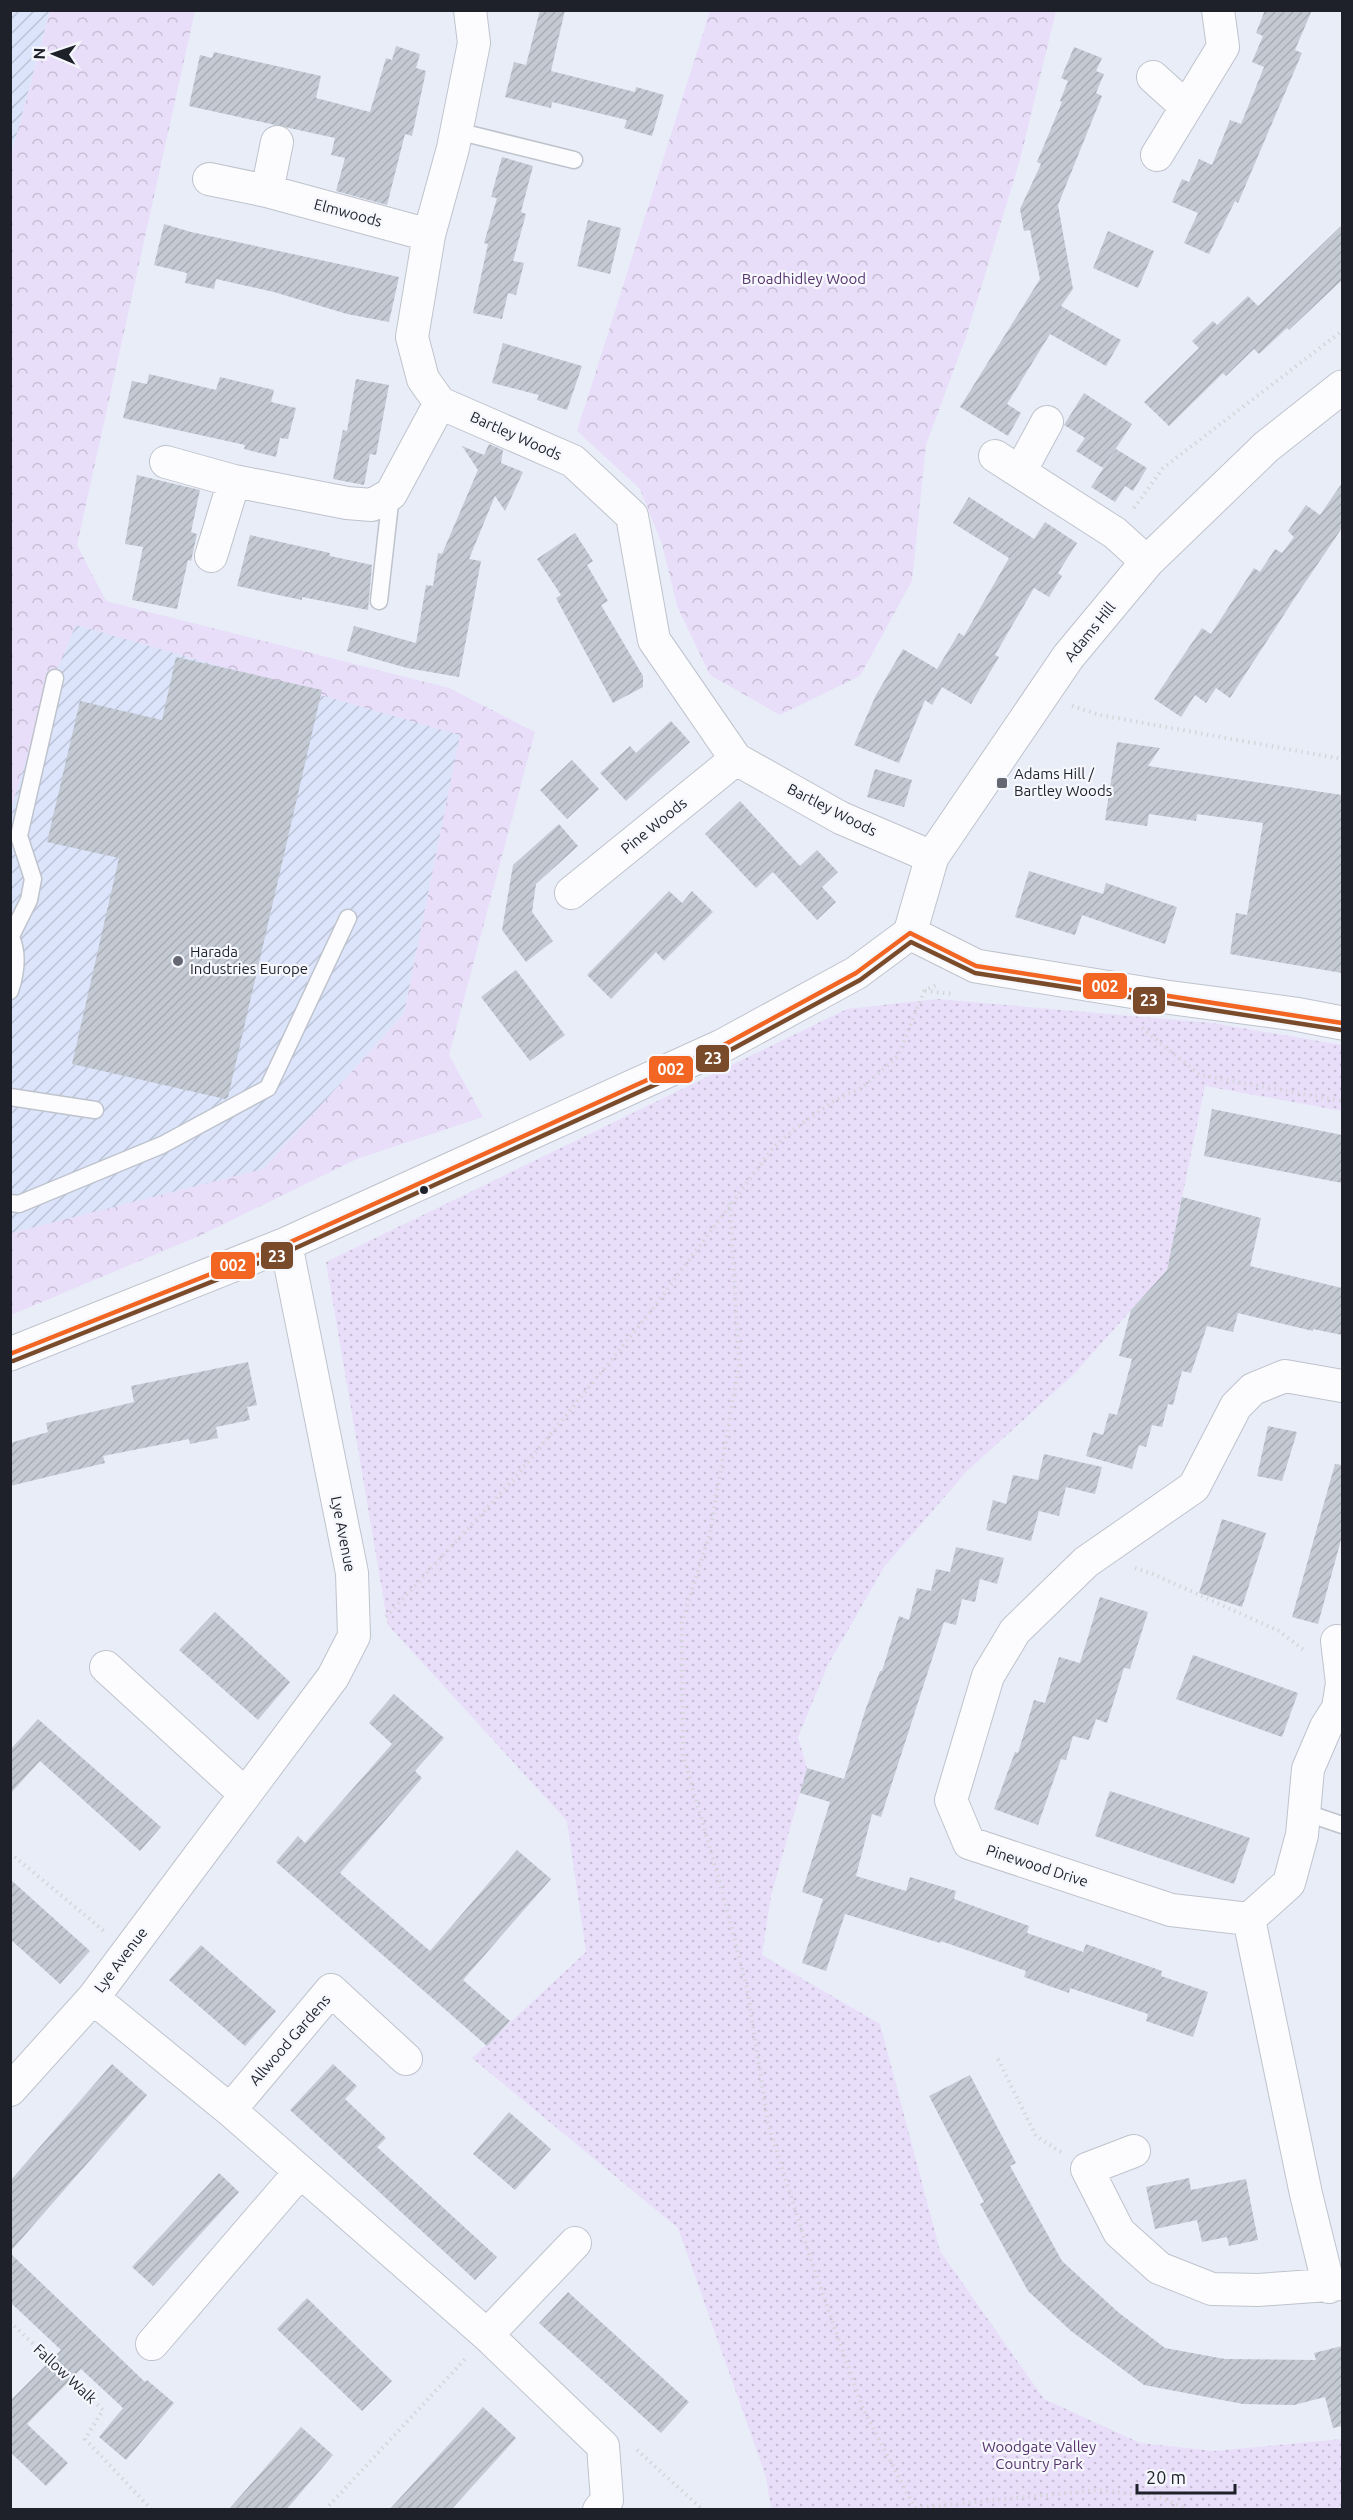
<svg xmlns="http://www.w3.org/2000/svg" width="1353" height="2520" viewBox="0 0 1353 2520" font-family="Ubuntu,sans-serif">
<defs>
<pattern id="industrial-furrows" width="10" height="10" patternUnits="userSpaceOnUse" patternTransform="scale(1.5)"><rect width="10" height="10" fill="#dbe4fb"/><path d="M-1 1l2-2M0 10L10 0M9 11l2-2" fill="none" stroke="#bcc3d7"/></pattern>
<pattern id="forest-crowns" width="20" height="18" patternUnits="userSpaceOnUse" patternTransform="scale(1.5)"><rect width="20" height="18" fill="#e9defa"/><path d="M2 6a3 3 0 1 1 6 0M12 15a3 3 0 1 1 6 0" fill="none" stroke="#c7bed6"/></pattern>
<pattern id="park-dots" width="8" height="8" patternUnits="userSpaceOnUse" patternTransform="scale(1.5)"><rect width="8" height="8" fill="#e9defa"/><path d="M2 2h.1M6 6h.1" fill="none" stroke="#c7bed6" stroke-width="1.8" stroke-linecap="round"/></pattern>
<pattern id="building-hatch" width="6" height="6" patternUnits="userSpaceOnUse" patternTransform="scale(1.5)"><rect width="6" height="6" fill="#c4cad3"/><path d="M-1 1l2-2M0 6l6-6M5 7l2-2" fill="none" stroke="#a8adb5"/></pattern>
</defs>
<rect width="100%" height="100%" fill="#e8edf8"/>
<path fill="url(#industrial-furrows)" d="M 11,10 L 50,11 L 11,156 L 10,11 Z
M 11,584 L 64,604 L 449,688 L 463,722 L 404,1014 L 263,1169 L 11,1262 Z"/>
<path fill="url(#forest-crowns)" d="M 50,11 L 195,11 L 77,545 L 106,601 L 449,688 L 535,732 L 449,1055 L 483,1117 L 357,1159 L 199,1236 L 11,1315 L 11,1233 L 263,1169 L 404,1014 L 460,735 L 76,625 L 46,695 L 11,809 L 11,156 Z
M 710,11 L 1056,11 L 1020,160 L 966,337 L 926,445 L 912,581 L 860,676 L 780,715 L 710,675 L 677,606 L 662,544 L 640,489 L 577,431 Z"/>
<path fill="url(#park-dots)" d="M 937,999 L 1212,1023 L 1342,1045 L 1342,1111 L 1205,1086 L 1167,1270 L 1074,1374 L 967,1471 L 884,1567 L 828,1665 L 798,1737 L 807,1768 L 771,1896 L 762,1955 L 880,2024 L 940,2251 L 1044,2399 L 1140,2443 L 1214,2451 L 1342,2439 L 1342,2509 L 771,2509 L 766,2477 L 678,2228 L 472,2058 L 586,1952 L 567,1821 L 388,1625 L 326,1262 L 847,1009 Z"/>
<path fill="url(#building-hatch)" d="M 540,10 L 565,10 L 551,71 L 635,92 L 636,87 L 664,95 L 652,136 L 624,128 L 627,120 L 552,102 L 551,108 L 505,97 L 514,62 L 526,65 Z
M 1265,10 L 1312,10 L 1295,50 L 1302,53 L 1238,203 L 1235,201 L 1209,254 L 1184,243 L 1198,213 L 1172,202 L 1182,179 L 1189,182 L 1199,159 L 1212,165 L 1230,120 L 1241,124 L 1264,67 L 1252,62 L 1263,36 L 1256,33 Z
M 396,46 L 420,54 L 416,68 L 426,71 L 412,136 L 405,134 L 387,205 L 336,191 L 345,158 L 331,155 L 335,138 L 189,106 L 200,55 L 212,58 L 214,52 L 321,76 L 316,98 L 370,112 L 386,58 L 392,60 Z
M 1074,47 L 1102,58 L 1096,71 L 1104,74 L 1096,93 L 1102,96 L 1058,205 L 1073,289 L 1061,306 L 1121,340 L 1106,366 L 1050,334 L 1007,404 L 1021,413 L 1008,436 L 960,407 L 1040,279 L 1030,230 L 1024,231 L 1020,209 L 1041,164 L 1037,162 L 1062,102 L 1060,101 L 1068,81 L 1061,78 Z
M 502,157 L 533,166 L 521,212 L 526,214 L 513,261 L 524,263 L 516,295 L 508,293 L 502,319 L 473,313 L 488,244 L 484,243 L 497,198 L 491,197 Z
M 588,220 L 621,228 L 610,274 L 577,266 Z
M 164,224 L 191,232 L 399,277 L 389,322 L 347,314 L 274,292 L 216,279 L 214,289 L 185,283 L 187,273 L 154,265 Z
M 1342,225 L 1342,280 L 1289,330 L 1287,328 L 1259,354 L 1254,349 L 1226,376 L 1223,373 L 1169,426 L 1144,402 L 1199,348 L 1192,341 L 1213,321 L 1217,325 L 1248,296 L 1258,306 Z
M 1108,231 L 1154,251 L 1138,288 L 1093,268 Z
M 503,343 L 582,366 L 567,410 L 537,400 L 539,395 L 492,383 Z
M 149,374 L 216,390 L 220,377 L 274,390 L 271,402 L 296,408 L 288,439 L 280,438 L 276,457 L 244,449 L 245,445 L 123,418 L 132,381 L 147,384 Z
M 356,379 L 389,385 L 376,455 L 370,454 L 364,485 L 333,479 L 343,430 L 347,431 Z
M 1084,393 L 1132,424 L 1103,468 L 1076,451 L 1085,438 L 1064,425 Z
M 489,444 L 503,450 L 501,463 L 523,472 L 505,511 L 495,496 L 469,559 L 481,561 L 459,677 L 407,668 L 347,651 L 354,626 L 416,643 L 426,585 L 433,586 L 438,553 L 442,554 L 478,470 L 462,446 L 484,455 Z
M 1116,449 L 1147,468 L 1133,491 L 1125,486 L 1115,502 L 1091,487 Z
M 137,475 L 200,490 L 191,532 L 197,534 L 191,561 L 188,560 L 177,609 L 132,600 L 143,547 L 125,544 Z
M 1342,483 L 1342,528 L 1296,596 L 1230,698 L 1216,688 L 1206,703 L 1195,695 L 1181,717 L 1154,699 L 1202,628 L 1211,634 L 1254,568 L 1260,572 L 1275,549 L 1282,553 L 1294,537 L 1288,531 L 1306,505 L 1320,515 Z
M 969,497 L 1034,539 L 1045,522 L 1077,543 L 1058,573 L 1062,576 L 1049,597 L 1034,588 L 995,655 L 999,657 L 971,704 L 942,687 L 932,705 L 925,700 L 899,763 L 854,745 L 876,695 L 903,649 L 937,669 L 959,633 L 964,636 L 1009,558 L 953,523 Z
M 575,533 L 593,561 L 587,565 L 608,601 L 601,605 L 643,676 L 643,687 L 613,703 L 556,598 L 561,595 L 537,559 Z
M 250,535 L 330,553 L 330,556 L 372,565 L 368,610 L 302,597 L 302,600 L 237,586 Z
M 176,657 L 322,690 L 228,1097 L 225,1099 L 72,1064 L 119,858 L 47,842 L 80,701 L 162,720 Z
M 671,721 L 690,742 L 626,801 L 600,773 L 630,746 L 636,753 Z
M 1117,742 L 1160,748 L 1148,766 L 1342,795 L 1342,973 L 1230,954 L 1236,913 L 1247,915 L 1263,823 L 1197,814 L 1196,821 L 1149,814 L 1147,826 L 1105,820 Z
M 572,760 L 599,789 L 567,819 L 540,790 Z
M 875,769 L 912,780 L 904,807 L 867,797 Z
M 740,801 L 800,866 L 817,850 L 838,872 L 822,887 L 836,902 L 817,920 L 773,872 L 756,888 L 705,834 Z
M 559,824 L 578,846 L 536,884 L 532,912 L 553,941 L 526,962 L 502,930 L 513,865 Z
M 1029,871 L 1103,894 L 1106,883 L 1177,907 L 1165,944 L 1082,915 L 1075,935 L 1015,917 Z
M 669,891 L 682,903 L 692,891 L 713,912 L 664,961 L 656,952 L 611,999 L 587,975 Z
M 516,970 L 565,1035 L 530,1061 L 481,997 Z
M 1212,1109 L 1342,1135 L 1342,1183 L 1204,1156 Z
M 1182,1197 L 1261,1218 L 1250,1266 L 1342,1288 L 1342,1335 L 1313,1329 L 1313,1331 L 1238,1313 L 1233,1332 L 1207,1326 L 1191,1373 L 1182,1371 L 1173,1405 L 1168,1404 L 1162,1427 L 1152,1425 L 1146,1447 L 1139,1445 L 1132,1469 L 1086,1456 L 1093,1432 L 1103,1435 L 1109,1413 L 1117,1415 L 1132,1359 L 1119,1356 L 1131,1310 L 1167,1270 Z
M 248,1362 L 257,1405 L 247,1407 L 250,1420 L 216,1427 L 218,1438 L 190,1444 L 189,1439 L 103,1456 L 105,1463 L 10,1486 L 10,1443 L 48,1432 L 46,1423 L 134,1402 L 131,1386 Z
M 1268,1426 L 1297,1432 L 1282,1481 L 1257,1476 Z
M 1044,1454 L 1102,1467 L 1095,1494 L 1066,1487 L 1059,1516 L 1039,1511 L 1031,1541 L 986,1530 L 993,1500 L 1006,1504 L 1013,1475 L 1038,1480 Z
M 1335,1464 L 1342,1465 L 1342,1536 L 1318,1624 L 1292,1617 Z
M 1222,1519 L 1266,1533 L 1242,1607 L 1199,1593 Z
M 956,1547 L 1004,1558 L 997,1584 L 980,1579 L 975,1602 L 962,1599 L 956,1625 L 944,1622 L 881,1817 L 872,1814 L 856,1876 L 906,1891 L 910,1877 L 956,1891 L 954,1899 L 1029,1926 L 1027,1933 L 1083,1952 L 1086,1944 L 1162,1971 L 1161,1976 L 1208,1992 L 1193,2037 L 1146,2021 L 1148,2014 L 1070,1988 L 1069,1993 L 1024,1977 L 1026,1971 L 941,1941 L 940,1943 L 845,1914 L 826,1971 L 802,1963 L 823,1899 L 802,1892 L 830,1802 L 800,1793 L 807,1768 L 844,1779 L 866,1708 L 880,1671 L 882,1671 L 899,1616 L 909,1620 L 917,1588 L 931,1591 L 936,1569 L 950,1572 Z
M 1100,1597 L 1148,1612 L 1130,1669 L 1124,1668 L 1107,1723 L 1096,1719 L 1089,1740 L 1073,1736 L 1066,1760 L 1061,1759 L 1038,1825 L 994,1809 L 1015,1752 L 1018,1753 L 1034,1700 L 1045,1703 L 1059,1657 L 1080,1663 Z
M 215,1612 L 290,1682 L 258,1720 L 179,1650 Z
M 1193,1655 L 1298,1693 L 1282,1737 L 1176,1699 Z
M 394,1694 L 444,1738 L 415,1771 L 422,1778 L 340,1873 L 430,1951 L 517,1850 L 551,1879 L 463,1980 L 510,2021 L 487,2046 L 276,1862 L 298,1836 L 305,1843 L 392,1744 L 369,1723 Z
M 38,1719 L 161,1827 L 140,1851 L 40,1761 L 10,1794 L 10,1750 Z
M 1110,1791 L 1250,1838 L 1234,1884 L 1095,1836 Z
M 10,1879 L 90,1951 L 60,1984 L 10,1939 Z
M 201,1945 L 276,2011 L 245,2046 L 169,1980 Z
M 112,2064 L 147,2095 L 10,2252 L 10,2181 Z
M 333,2064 L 357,2086 L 345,2099 L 386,2138 L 377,2147 L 497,2257 L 475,2280 L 290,2110 Z
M 970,2075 L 1016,2163 L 1010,2166 L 1062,2261 L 1118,2312 L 1165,2348 L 1225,2359 L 1316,2360 L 1314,2353 L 1342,2346 L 1342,2426 L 1333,2428 L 1325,2397 L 1294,2405 L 1243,2404 L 1144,2385 L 1071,2331 L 1028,2291 L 980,2204 L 984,2202 L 929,2096 Z
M 509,2112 L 551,2149 L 515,2190 L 473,2154 Z
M 219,2173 L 239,2192 L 153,2286 L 132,2267 Z
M 1189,2178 L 1191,2190 L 1246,2179 L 1258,2240 L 1229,2246 L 1227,2237 L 1202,2242 L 1197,2220 L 1155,2229 L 1146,2187 Z
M 10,2253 L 145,2382 L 147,2380 L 174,2403 L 126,2460 L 99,2437 L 123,2408 L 81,2369 L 27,2424 L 68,2463 L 46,2486 L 10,2452 L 10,2401 L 61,2350 L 10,2302 Z
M 568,2292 L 689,2402 L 661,2433 L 539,2323 Z
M 307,2298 L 392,2381 L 362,2411 L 277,2329 Z
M 483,2407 L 516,2438 L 451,2510 L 389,2510 Z
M 301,2427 L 333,2455 L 286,2510 L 228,2510 Z"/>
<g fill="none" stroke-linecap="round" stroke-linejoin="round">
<g stroke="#bec3cc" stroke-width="19">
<path id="service" d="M 457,131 L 574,160
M 379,601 L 391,494
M 10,935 C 19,953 16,973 10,991
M 11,936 L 29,900 L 33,879 L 19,836 L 55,678
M 10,1097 L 95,1110
M 10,1203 L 19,1204 L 162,1145 L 268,1088 L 348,918
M 1304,1812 L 1342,1825"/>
</g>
<g stroke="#bec3cc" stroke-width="34">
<path id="minor" d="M 470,10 L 474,43 L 453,148 L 429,235 L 412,337 L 423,379 L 440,403 L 573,461 L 632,516 L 654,640 L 736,759 L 841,818 L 932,857
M 1153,77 L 1185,106
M 1157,155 L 1223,47 L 1218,10
M 209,179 L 267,191 L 429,235
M 267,191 L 277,142
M 995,456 L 1115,533 L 1147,562
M 166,462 L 234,481 L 347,503 L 372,505 L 391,494 L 440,403
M 1020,472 L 1047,422
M 211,556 L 234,481
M 571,893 L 736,759
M 106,1667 L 245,1794
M 1249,1919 L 1289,1883 L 1302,1835 L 1308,1769 L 1326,1727 L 1338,1708 L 1342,1683 L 1337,1641
M 93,1998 L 230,2110 L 487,2335 L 603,2446 L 607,2500 L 599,2510
M 10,2090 L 93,1998 L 333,1677 L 354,1636 L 352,1573 L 286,1244
M 230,2110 L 331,1990 L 406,2059
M 1134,2151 L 1087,2169 L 1119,2232 L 1159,2268 L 1212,2289 L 1258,2290 L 1342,2284
M 1329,2287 L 1306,2194 L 1249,1919 L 1171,1910 L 969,1843 L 951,1800 L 988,1676 L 1015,1631 L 1086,1562 L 1194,1487 L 1236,1406 L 1253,1389 L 1285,1376 L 1342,1386
M 487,2335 L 575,2243
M 152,2344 L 300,2172"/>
</g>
<g stroke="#bec3cc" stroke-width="35">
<path id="tertiary" d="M 910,933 L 932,857 L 1068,657 L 1147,562 L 1266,447 L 1342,387
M 910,933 L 976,966 L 1166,997 L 1295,1014 L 1342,1023
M 10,1354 L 286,1244 L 722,1046 L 856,973 L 910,933"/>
</g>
<path stroke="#d5d6d9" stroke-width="4" stroke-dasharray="1.5 4.5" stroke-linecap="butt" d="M 1134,508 L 1163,468 L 1342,331
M 1072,706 L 1100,715 L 1342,759
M 925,991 L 953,994
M 1142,1028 L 1200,1075 L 1342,1101
M 730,1203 L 739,1365 L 710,1533 L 682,1622 L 683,1755 L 719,1879 L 747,1988 L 768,2123 L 810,2257 L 863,2409 L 916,2510
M 1135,1568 L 1153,1574 L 1279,1631 L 1305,1651
M 386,1617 L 514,1479 L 648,1315 L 773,1148 L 793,1130 L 835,1100 L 862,1088 L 898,1056 L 924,991 L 938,984
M 10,1853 L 104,1931
M 998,2059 L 1036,2136 L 1061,2152
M 10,2322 L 103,2410 L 85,2439 L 152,2510
M 637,2450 L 703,2510
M 915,2508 L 1098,2490 L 1159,2497 L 1189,2510
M 325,2510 L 467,2357"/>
<use href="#service" stroke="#fcfcfe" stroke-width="16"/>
<use href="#minor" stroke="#fcfcfe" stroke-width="32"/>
<use href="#tertiary" stroke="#fcfcfe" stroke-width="33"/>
<g stroke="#f5f7fc" stroke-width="9">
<path id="bus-1" d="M 10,1354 L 286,1244 L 722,1046 L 856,973 L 910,933 L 976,966 L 1342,1023"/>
</g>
<g stroke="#f5f7fc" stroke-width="9">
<path id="bus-2" d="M 13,1361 L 289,1251 L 725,1053 L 860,980 L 911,942 L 975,973 L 1341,1030"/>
</g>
<use href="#bus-1" stroke="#f26522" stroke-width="4.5"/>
<use href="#bus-2" stroke="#7a4b2a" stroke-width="4.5"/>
</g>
<g fill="#656872" stroke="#f5f7fc" stroke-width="2">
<rect x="996" y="777" width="12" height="12" rx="3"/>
<circle cx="178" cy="961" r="6"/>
</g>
<circle fill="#1e212a" stroke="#f5f7fc" stroke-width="2" cx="424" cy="1190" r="5"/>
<g text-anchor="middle" stroke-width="4.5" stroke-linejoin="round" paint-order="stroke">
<g font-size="15" fill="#1e212a" stroke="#f5f7fc">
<text transform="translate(348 213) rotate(15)" y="5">Elmwoods</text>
<text transform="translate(516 436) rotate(24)" y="5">Bartley Woods</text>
<text transform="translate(1090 632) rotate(-51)" y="5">Adams Hill</text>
<text transform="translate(832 810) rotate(27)" y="5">Bartley Woods</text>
<text transform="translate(654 826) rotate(-39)" y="5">Pine Woods</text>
<text transform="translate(343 1534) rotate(79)" y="5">Lye Avenue</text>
<text transform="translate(1037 1866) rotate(18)" y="5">Pinewood Drive</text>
<text transform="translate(121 1960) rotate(-53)" y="5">Lye Avenue</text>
<text transform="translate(290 2040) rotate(-49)" y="5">Allwood Gardens</text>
<text transform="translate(65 2374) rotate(43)" y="5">Fallow Walk</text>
</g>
<g font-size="15" fill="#56346d" stroke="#f5f7fc">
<text x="804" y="284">Broadhidley Wood</text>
<text x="1039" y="2452">Woodgate Valley<tspan x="1039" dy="17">Country Park</tspan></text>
</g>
<g font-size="15" fill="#1e212a" stroke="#f5f7fc" text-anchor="start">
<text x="1014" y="779">Adams Hill /<tspan x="1014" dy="17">Bartley Woods</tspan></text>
<text x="190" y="957">Harada<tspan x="190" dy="17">Industries Europe</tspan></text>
</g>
</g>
<g stroke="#f5f7fc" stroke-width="2">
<rect x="1082" y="972" width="46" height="28" rx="6" fill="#f26522"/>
<rect x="1132" y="986" width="34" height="29" rx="6" fill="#7a4b2a"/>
<rect x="695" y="1044" width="35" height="29" rx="6" fill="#7a4b2a"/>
<rect x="648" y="1055" width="46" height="29" rx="6" fill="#f26522"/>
<rect x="260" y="1241" width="34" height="29" rx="6" fill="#7a4b2a"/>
<rect x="210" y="1251" width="46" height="29" rx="6" fill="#f26522"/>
</g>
<g font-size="16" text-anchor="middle" font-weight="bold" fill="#fff">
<text x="1105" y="992">002</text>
<text x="1149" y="1006">23</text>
<text x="713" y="1064">23</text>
<text x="671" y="1075">002</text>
<text x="277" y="1262">23</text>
<text x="233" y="1271">002</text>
</g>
<rect width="1353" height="2520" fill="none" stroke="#1e212a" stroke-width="24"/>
<g transform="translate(54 54) rotate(272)" stroke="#f5f7fc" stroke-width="4.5" paint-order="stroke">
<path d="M0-4.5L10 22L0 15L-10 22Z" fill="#1e212a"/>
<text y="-9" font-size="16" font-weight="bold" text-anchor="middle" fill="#1e212a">N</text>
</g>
<path d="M1137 2484v9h98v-9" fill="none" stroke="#1e212a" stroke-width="3"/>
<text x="1146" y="2484" font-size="18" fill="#1e212a" stroke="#f5f7fc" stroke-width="4.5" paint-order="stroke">20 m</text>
</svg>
